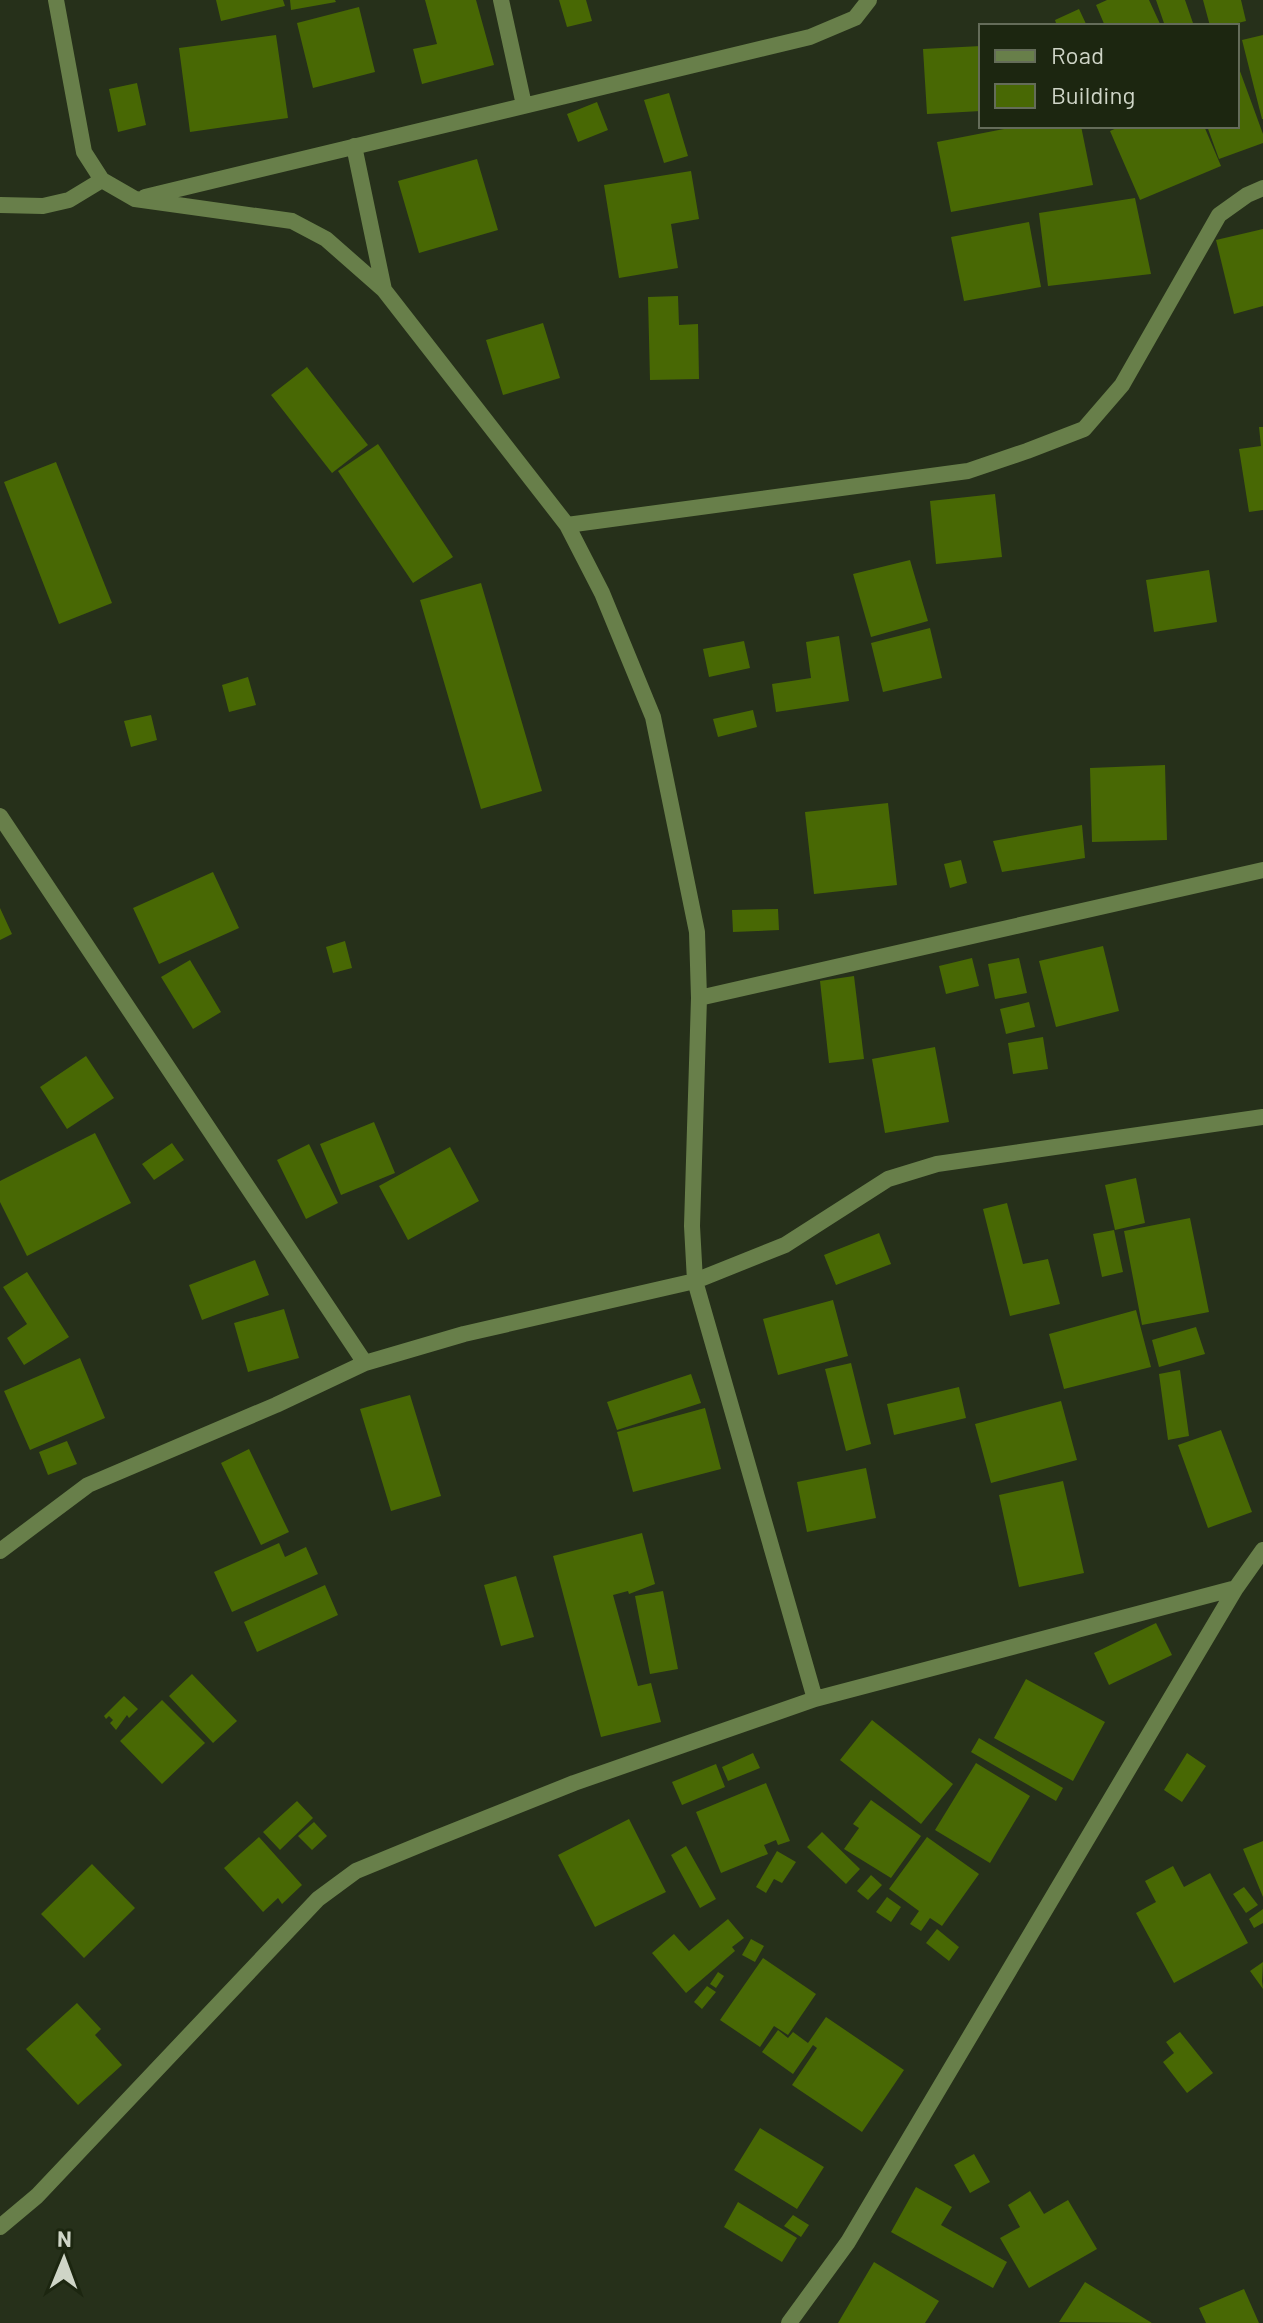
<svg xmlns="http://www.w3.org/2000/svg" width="1263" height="2323" viewBox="0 0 1263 2323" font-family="Barlow,sans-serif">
<rect width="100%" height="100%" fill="#26301a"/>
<path fill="#486804" d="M 216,0 L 283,0 L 285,6 L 221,21 Z
M 290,0 L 335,0 L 336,2 L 291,10 Z
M 425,0 L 476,0 L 494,65 L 422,84 L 413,49 L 437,44 Z
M 559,0 L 586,0 L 592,21 L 567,27 Z
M 1107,0 L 1149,0 L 1161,26 L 1105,26 L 1096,5 Z
M 1156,0 L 1185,0 L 1194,26 L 1165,26 Z
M 1203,0 L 1241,0 L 1246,21 L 1226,26 L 1210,26 Z
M 359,7 L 375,72 L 313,88 L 297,23 Z
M 1079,9 L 1087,26 L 1057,26 L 1055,20 Z
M 276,35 L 288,118 L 190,132 L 179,48 Z
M 1263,35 L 1263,119 L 1262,119 L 1242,40 Z
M 981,46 L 981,111 L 927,114 L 923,49 Z
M 1237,63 L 1263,134 L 1263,143 L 1219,159 L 1207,126 L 1237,126 Z
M 137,83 L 146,125 L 118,132 L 109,89 Z
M 669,93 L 688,156 L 664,163 L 644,100 Z
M 597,102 L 608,130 L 578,142 L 567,114 Z
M 1019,126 L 1081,126 L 1093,185 L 951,212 L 937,142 Z
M 1121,126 L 1204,126 L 1221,166 L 1140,200 L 1110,131 Z
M 477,159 L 498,230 L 419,253 L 398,181 Z
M 691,171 L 699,219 L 671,224 L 678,268 L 619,278 L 604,185 Z
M 1135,198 L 1151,274 L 1048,286 L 1039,213 Z
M 1029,222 L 1041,287 L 964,301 L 951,237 Z
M 1263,229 L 1263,306 L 1234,314 L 1216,240 Z
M 678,296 L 679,325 L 698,324 L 699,379 L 650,380 L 648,297 Z
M 543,323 L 560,378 L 503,395 L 486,340 Z
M 307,367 L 368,445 L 332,473 L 271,395 Z
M 1259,427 L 1263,427 L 1263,510 L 1249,512 L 1239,449 L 1261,446 Z
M 378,444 L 453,557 L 413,583 L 338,471 Z
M 56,462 L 112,603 L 59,624 L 4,482 Z
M 995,494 L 1002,557 L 936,564 L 930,501 Z
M 910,560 L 928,621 L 871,637 L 853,574 Z
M 1209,570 L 1217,622 L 1154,632 L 1146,580 Z
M 481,583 L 542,791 L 481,809 L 420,600 Z
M 930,628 L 942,678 L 883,692 L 871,643 Z
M 839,636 L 849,701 L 776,712 L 772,684 L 811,678 L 806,642 Z
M 744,641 L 750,668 L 709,677 L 703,649 Z
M 248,677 L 256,705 L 229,712 L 222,685 Z
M 753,710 L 757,727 L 718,737 L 713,719 Z
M 151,715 L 157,740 L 131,747 L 124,721 Z
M 1165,765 L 1167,840 L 1092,842 L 1090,768 Z
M 888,803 L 897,885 L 814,894 L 805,812 Z
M 1082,825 L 1085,858 L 1002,872 L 993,841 Z
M 961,860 L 967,883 L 950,888 L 944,864 Z
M 213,872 L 239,928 L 159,964 L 133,908 Z
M 0,908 L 12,934 L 0,940 Z
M 778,909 L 779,930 L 733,932 L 732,910 Z
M 345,941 L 352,968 L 333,973 L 326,947 Z
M 1103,946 L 1119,1011 L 1056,1027 L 1039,961 Z
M 972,958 L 979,986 L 946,994 L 939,966 Z
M 1019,958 L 1027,993 L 995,999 L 988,964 Z
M 190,960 L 221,1012 L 193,1029 L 161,977 Z
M 854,976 L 864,1059 L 829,1063 L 820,981 Z
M 1029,1002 L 1035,1027 L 1006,1034 L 1000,1009 Z
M 1043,1037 L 1048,1069 L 1013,1074 L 1008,1043 Z
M 935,1047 L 949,1122 L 885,1133 L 872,1059 Z
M 86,1056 L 114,1098 L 67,1129 L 40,1087 Z
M 374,1122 L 395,1173 L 341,1195 L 320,1144 Z
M 95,1133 L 131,1203 L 27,1256 L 0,1202 L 0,1181 Z
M 172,1143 L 184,1160 L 154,1180 L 142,1164 Z
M 309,1144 L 338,1203 L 306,1219 L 277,1160 Z
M 450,1147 L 479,1201 L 408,1240 L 379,1186 Z
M 1136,1178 L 1145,1223 L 1115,1230 L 1105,1185 Z
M 1007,1203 L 1023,1264 L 1048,1259 L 1060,1304 L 1010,1316 L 983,1209 Z
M 1190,1218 L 1209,1312 L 1142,1325 L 1124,1231 Z
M 1114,1230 L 1123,1272 L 1102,1277 L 1093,1234 Z
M 879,1233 L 891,1264 L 836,1285 L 824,1255 Z
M 255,1260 L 269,1295 L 202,1320 L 189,1285 Z
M 27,1272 L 69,1337 L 24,1365 L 7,1338 L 27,1324 L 3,1287 Z
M 833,1300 L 848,1356 L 778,1375 L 763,1319 Z
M 284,1309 L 299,1358 L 248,1372 L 234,1323 Z
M 1136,1310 L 1151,1367 L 1064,1389 L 1049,1334 Z
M 1196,1327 L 1205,1354 L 1159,1367 L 1152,1340 Z
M 80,1358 L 105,1418 L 30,1450 L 4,1391 Z
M 851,1363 L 871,1444 L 846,1451 L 825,1369 Z
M 1180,1370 L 1189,1436 L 1168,1440 L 1159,1374 Z
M 691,1374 L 701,1403 L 617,1430 L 607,1402 Z
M 959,1387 L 966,1418 L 894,1435 L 887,1404 Z
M 410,1395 L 441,1496 L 391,1511 L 360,1409 Z
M 1061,1401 L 1077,1460 L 991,1483 L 975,1424 Z
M 705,1408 L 721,1469 L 633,1492 L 617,1432 Z
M 1221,1430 L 1252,1512 L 1208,1528 L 1178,1445 Z
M 67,1441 L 77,1464 L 48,1475 L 39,1452 Z
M 249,1449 L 289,1532 L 261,1545 L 221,1463 Z
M 866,1468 L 876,1518 L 807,1532 L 797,1482 Z
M 1063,1481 L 1084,1573 L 1019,1587 L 999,1495 Z
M 642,1533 L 655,1584 L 629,1594 L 628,1591 L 613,1595 L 638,1686 L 651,1683 L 661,1722 L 601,1737 L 553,1556 Z
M 279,1543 L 285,1557 L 306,1547 L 318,1574 L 232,1612 L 214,1572 Z
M 516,1576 L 534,1637 L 501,1646 L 484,1585 Z
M 325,1585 L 338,1615 L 257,1652 L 244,1622 Z
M 663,1591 L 678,1669 L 650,1674 L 635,1596 Z
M 1156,1623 L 1172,1655 L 1109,1685 L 1094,1653 Z
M 192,1674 L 237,1721 L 213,1743 L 169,1696 Z
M 1026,1679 L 1105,1722 L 1073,1781 L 994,1738 Z
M 124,1696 L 138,1709 L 129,1718 L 127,1715 L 116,1730 L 110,1723 L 113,1720 L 109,1716 L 106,1719 L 104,1716 Z
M 162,1700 L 205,1743 L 162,1784 L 120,1741 Z
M 872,1720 L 953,1784 L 921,1824 L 840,1760 Z
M 979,1738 L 1063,1788 L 1056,1801 L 971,1752 Z
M 753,1753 L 760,1768 L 728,1781 L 722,1767 Z
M 1187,1753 L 1206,1766 L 1182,1802 L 1164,1790 Z
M 976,1763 L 1030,1796 L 990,1863 L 935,1830 Z
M 716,1764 L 725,1787 L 682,1805 L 672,1782 Z
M 766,1783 L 790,1841 L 778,1845 L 776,1840 L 764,1845 L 768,1854 L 721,1873 L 696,1812 Z
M 871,1800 L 921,1836 L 891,1878 L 844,1849 L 859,1828 L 853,1824 Z
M 297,1801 L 313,1818 L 280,1850 L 263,1832 Z
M 629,1819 L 666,1892 L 595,1927 L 558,1855 Z
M 314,1822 L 327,1836 L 312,1850 L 298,1836 Z
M 822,1832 L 860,1869 L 846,1884 L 807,1847 Z
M 259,1837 L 302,1885 L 282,1904 L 278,1898 L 263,1912 L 224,1868 Z
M 927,1837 L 979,1874 L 942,1926 L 930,1918 L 921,1931 L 910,1924 L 919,1911 L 889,1889 Z
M 1263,1841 L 1263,1897 L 1243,1849 Z
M 686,1846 L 716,1899 L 700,1908 L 671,1855 Z
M 777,1851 L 796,1862 L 782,1883 L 774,1879 L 766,1893 L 756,1887 Z
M 92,1864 L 135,1908 L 84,1958 L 41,1914 Z
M 1173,1866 L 1184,1887 L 1210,1873 L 1248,1943 L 1174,1983 L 1136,1913 L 1156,1902 L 1145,1881 Z
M 871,1875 L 882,1885 L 868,1900 L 857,1891 Z
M 1244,1887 L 1258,1905 L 1246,1913 L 1233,1894 Z
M 887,1897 L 901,1907 L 891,1922 L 876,1912 Z
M 1263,1909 L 1263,1923 L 1254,1928 L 1249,1919 Z
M 728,1919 L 744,1938 L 732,1947 L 735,1951 L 686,1993 L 652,1953 L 674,1934 L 689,1951 Z
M 937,1929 L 959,1947 L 949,1961 L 926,1943 Z
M 751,1939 L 764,1946 L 755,1962 L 742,1955 Z
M 763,1958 L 816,1994 L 788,2035 L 774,2026 L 760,2047 L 720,2020 Z
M 1263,1962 L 1262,1981 L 1263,1989 L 1250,1971 Z
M 718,1972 L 724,1976 L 716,1988 L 710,1984 Z
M 707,1986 L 716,1992 L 702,2009 L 694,2002 Z
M 77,2003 L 101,2029 L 95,2035 L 122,2065 L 78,2105 L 26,2049 Z
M 826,2017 L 904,2070 L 862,2132 L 792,2085 L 817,2048 L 813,2045 L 793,2074 L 762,2052 L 778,2030 L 788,2038 L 793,2032 L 808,2043 Z
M 1180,2032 L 1213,2073 L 1187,2093 L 1163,2062 L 1174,2053 L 1166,2042 Z
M 760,2128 L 824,2167 L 797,2209 L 734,2170 Z
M 974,2154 L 990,2182 L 970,2193 L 954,2165 Z
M 916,2187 L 952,2207 L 941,2225 L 1007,2262 L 993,2288 L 891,2232 Z
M 1030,2191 L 1044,2214 L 1068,2200 L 1097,2249 L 1029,2288 L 1000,2238 L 1020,2227 L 1008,2205 Z
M 738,2202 L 797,2238 L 782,2262 L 724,2227 Z
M 793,2215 L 809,2225 L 801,2237 L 784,2226 Z
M 874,2262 L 939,2301 L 925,2323 L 838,2323 Z
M 1085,2282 L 1152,2323 L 1059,2322 Z
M 1244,2289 L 1259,2323 L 1206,2323 L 1199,2308 Z"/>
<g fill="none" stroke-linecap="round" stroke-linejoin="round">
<path stroke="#687f4a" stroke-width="16" d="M 56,0 L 84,152 L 102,180 L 135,199 L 292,221 L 326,239 L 384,290 L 567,525 L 602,593 L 653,717 L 697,932 L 699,998 L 692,1226 L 695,1281 L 815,1699
M 501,0 L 524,105
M 354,146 L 384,290
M 145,197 L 810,37 L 855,18 L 869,0
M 0,205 L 43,206 L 69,200 L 102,180
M 567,525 L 968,471 L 1027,451 L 1084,429 L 1122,385 L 1219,215 L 1247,195 L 1263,188
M 0,816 L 365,1363
M 699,998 L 1263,870
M 0,1551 L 88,1485 L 276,1405 L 365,1363 L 464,1334 L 695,1281 L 785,1245 L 888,1179 L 937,1164 L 1263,1117
M 0,2227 L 37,2196 L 318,1899 L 356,1871 L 429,1841 L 574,1783 L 815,1699 L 1236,1588
M 789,2323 L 848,2242 L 1236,1588 L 1263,1550"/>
</g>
<rect x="979" y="24" width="260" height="104" fill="#1c2610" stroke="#646c59" stroke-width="2"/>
<rect x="995" y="50" width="40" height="12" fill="#687f4a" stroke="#646c59" stroke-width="2"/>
<text x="1051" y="64" font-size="24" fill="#cfd5c7">Road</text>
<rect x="995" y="84" width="40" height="24" fill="#486804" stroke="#646c59" stroke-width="2"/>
<text x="1051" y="104" font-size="24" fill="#cfd5c7">Building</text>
<g transform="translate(64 2259) rotate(1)" stroke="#1c2610" stroke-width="6" paint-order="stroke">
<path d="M0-6L14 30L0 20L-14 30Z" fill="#cfd5c7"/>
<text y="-12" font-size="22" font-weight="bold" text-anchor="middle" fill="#cfd5c7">N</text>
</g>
</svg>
